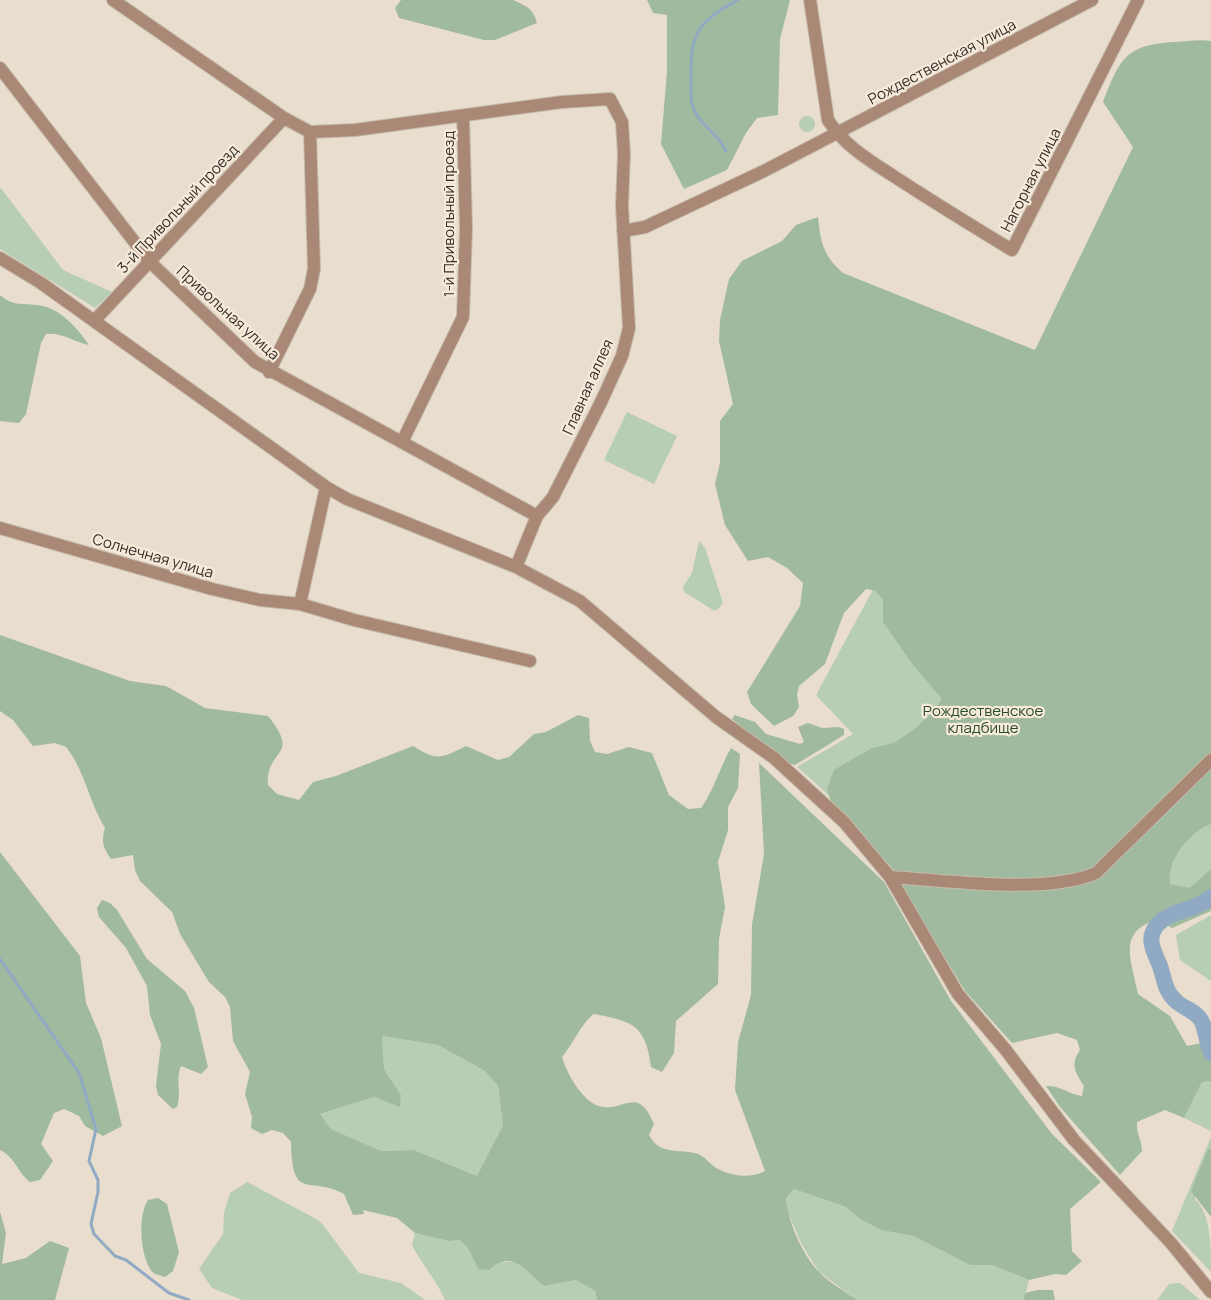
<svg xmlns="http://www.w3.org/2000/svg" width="1211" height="1300" viewBox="0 0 1211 1300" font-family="Manrope,sans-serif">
<rect width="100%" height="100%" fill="#e9ddcd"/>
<path fill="#b7cdb6" d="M799 124a8 8 0 1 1 16 0a8 8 0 1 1-16 0Z
M 0,187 L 63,270 L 112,292 L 95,308 L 0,249 Z
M 627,412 L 677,436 L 654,484 L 604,460 Z
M 699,541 L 705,548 L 723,603 L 717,610 L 713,610 L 684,592 L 683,587 L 692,573 Z
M 896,547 L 1063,609 L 893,862 L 821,788 L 797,767 L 853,734 L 816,695 Z
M 1211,824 L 1211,869 L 1190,889 L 1169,884 C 1168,860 1189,833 1211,824 Z
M 1211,915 L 1211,981 L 1180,960 L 1176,935 Z
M 382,1036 L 438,1045 L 485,1071 L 498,1086 L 503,1125 L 477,1176 L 414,1150 L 381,1151 L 331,1129 L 320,1114 L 374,1097 L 400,1106 L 401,1095 L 384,1069 Z
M 1211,1081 L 1211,1131 L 1184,1118 L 1202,1082 Z
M 1211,1137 L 1211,1149 L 1208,1149 L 1195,1199 C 1211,1213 1211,1248 1211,1272 L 1172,1231 Z
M 247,1182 L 320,1221 L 359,1273 L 401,1283 L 425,1300 L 242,1300 L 212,1288 L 199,1269 L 223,1234 L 224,1213 L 230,1193 Z
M 794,1189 L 846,1207 L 860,1219 L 881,1230 L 913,1236 L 970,1265 L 992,1265 L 1029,1280 L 1024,1300 L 857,1300 L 819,1272 L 801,1243 L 787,1210 L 786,1198 Z
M 415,1233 L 448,1241 L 460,1240 L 468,1248 L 478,1269 C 493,1264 513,1256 528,1268 C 534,1274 537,1280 544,1286 L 576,1280 L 595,1291 L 597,1300 L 445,1300 C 436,1279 422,1265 412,1245 Z
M 1180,1283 L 1200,1300 L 1157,1300 L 1169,1284 Z"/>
<path fill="#a0ba9f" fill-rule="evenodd" d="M 401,0 L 513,0 C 526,6 533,8 537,23 L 495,40 L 484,40 L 399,18 L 395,8 Z
M 647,0 L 790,0 L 780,39 L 778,115 L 757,118 L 746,133 L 727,170 L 684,189 L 661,144 L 667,71 L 667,15 L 653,13 Z
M 1211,41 L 1211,824 C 1189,833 1167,860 1170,884 L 1190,888 L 1211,869 L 1211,911 L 1172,928 L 1163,923 L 1170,915 C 1116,929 1129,951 1138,994 L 1170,1016 L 1187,1046 L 1202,1043 L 1208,1034 L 1211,1020 L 1211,1081 L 1202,1082 L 1184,1118 L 1165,1110 L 1137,1122 C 1136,1134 1142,1140 1142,1151 L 1120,1175 L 1060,1107 L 1046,1086 C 1060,1085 1068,1094 1082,1096 L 1084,1086 C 1075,1072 1070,1065 1080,1050 L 1077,1040 L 1057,1033 L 1012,1043 L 965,991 L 889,865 L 831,801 L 827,789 L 834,770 L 872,748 L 894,743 L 912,731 L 929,716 L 942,699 L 913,665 L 883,622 L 883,600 L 876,591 L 866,589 L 844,613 L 825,664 L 799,686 L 797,695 L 799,707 L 793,716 L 774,726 L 751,704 L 747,692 L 800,606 L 803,583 L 787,568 L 768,557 L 748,561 L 725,525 L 715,484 L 720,463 L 720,421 L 733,404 L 719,341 L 720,320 L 729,279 L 742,261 L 782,241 L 796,225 L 818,217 C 821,244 823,255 843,273 L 1035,350 L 1133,147 L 1103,102 C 1120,59 1125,45 1174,42 C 1186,42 1199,39 1211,41 Z
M 0,295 C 12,306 21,303 36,305 C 58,306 77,327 89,345 C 73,342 62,332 46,334 L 41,343 L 26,414 L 19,423 L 0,421 Z
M 0,635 L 130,681 L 166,686 L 205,708 L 268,716 C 302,758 265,748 268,785 L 277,794 L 299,800 L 313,782 L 336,776 L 413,746 C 437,761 440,759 466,746 L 498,760 L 509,757 L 534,734 L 546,732 L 578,715 L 589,718 L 590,741 L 595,752 L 607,754 L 629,747 L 652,753 L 669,795 L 688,809 L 701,808 C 714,790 720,767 731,748 L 740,754 L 738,788 L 728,807 L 728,830 L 718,862 L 725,907 L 719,939 L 718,984 L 676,1021 L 674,1053 L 662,1072 L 651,1067 C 646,1025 632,1021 594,1014 C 582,1022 573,1044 562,1057 C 567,1074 584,1105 603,1107 C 626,1110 638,1086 654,1124 L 649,1135 C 660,1156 678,1148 698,1154 C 706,1157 712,1167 720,1170 C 735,1177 752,1178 765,1171 L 735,1090 L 738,1042 L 751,995 L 752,925 L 764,854 L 759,763 L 884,882 L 951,1001 L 1052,1134 L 1101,1182 L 1070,1209 L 1072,1251 L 1082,1261 L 1066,1275 L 1055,1274 L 1029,1280 L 992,1265 L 970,1265 L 913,1236 L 881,1230 L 860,1219 L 846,1207 L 794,1189 L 786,1198 C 788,1222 802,1254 819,1272 C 829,1283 845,1291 857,1300 L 597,1300 L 595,1291 L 576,1280 L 544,1286 C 526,1272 513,1248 489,1270 L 478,1269 L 468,1248 L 460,1240 L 448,1241 L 415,1233 L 397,1218 L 363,1210 L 364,1214 L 353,1215 L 344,1194 C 309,1175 292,1203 291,1142 L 283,1133 L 272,1130 L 262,1134 L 251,1128 L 252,1117 L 245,1094 L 250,1072 L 233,1041 L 230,1007 L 225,997 L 209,982 L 180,934 L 172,912 L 140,881 L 135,870 L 133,855 L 111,859 C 103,848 101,841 105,828 C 89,802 85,771 66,747 L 55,743 L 33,746 L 13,720 L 0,711 ZM 382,1036 L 438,1045 L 485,1071 L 498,1086 L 503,1125 L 477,1176 L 414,1150 L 381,1151 L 331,1129 L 320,1114 L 374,1097 L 400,1107 L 401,1095 L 384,1069 Z
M 735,715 L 755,722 L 766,734 L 800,744 L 804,742 L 798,727 L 808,723 L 822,728 L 839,727 L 844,729 L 844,735 L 795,765 L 785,762 L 732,719 Z
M 0,852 L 80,956 L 86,1003 L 101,1038 L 122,1126 L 103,1136 L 85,1126 L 79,1116 L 64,1109 L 54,1113 L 41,1144 L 53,1161 L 40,1180 L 30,1182 C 18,1173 15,1157 0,1150 Z
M 102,900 L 110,903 L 117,910 L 147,959 L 185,991 L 194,1008 L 208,1067 L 201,1074 L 181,1066 C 175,1081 182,1093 177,1107 L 173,1109 L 158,1095 L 156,1086 L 161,1044 L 150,1015 L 147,986 L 126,948 L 99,917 L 97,908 Z
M 1208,1149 L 1211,1149 L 1211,1217 L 1191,1191 Z
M 158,1198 L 167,1204 L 179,1252 L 173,1271 L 165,1277 C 158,1275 152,1274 149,1267 C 140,1251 138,1215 148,1200 Z
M 0,1212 L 6,1233 L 2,1264 L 26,1258 L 50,1241 L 69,1248 L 55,1300 L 0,1300 Z
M 1038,1290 L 1053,1290 L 1055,1300 L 1024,1300 L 1025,1293 Z"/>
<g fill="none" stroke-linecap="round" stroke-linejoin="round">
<path stroke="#90aac3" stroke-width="3" d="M 726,151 C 719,134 699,125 693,107 C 690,99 691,88 691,79 C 690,34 698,21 738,0
M 0,959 L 79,1073 L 96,1129 L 89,1161 L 98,1180 L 98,1192 L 91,1224 L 94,1234 L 115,1256 L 126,1260 L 169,1293 L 189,1300"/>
<path stroke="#90aac3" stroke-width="16" d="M 1211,897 C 1196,911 1173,909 1158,924 C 1145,938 1154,951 1160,966 C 1165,980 1164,991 1177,1002 C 1185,1009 1198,1012 1202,1022 C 1206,1032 1207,1043 1211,1053"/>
<g stroke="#c5baac" stroke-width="14">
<path id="street" d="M 113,0 L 284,118 L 310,132 L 355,130 L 562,102 L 610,99 L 622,122 L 624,154 L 622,206 L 629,328 L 622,356 L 601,402 L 553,497 L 537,516 L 516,567
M 810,0 L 828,120 C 845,147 872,162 898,179 C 935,203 974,227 1012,250 L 1138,0
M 0,68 L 150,262 L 255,362 L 537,516
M 623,231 L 645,227 L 764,171 L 1092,0
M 0,258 L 41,283 L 326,487 L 347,499 L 516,567 L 580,601 L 716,717 L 774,758 L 844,822 L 890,877 L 958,994 L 1005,1049 L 1074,1140 L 1171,1243 L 1211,1292
M 94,321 L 284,118
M 269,372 L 310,289 L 314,269 L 310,132
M 402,442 L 463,317 L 466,228 L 463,116
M 0,528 L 212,589 L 260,600 L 300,604 L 354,620 L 530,661
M 300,604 L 326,487
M 890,877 C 947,880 1045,895 1096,873 L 1211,760"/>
</g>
<use href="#street" stroke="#a98875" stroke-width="12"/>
</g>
<g text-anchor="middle" stroke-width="4.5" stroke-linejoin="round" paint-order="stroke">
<g font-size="15" fill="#332e29" stroke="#f7eada">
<text transform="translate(942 62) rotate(-28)" y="5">Рождественская улица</text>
<text transform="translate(1031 180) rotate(-63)" y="5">Нагорная улица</text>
<text transform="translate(178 209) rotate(-47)" y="5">3-й Привольный проезд</text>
<text transform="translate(449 214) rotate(-90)" y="5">1-й Привольный проезд</text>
<text transform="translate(228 313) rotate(42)" y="5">Привольная улица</text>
<text transform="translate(588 387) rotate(-66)" y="5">Главная аллея</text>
<text transform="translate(153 556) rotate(16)" y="5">Солнечная улица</text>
</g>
<g font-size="15" fill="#264d27" stroke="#f7eada">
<text x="983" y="716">Рождественское<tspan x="983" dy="17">кладбище</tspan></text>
</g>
</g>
</svg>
